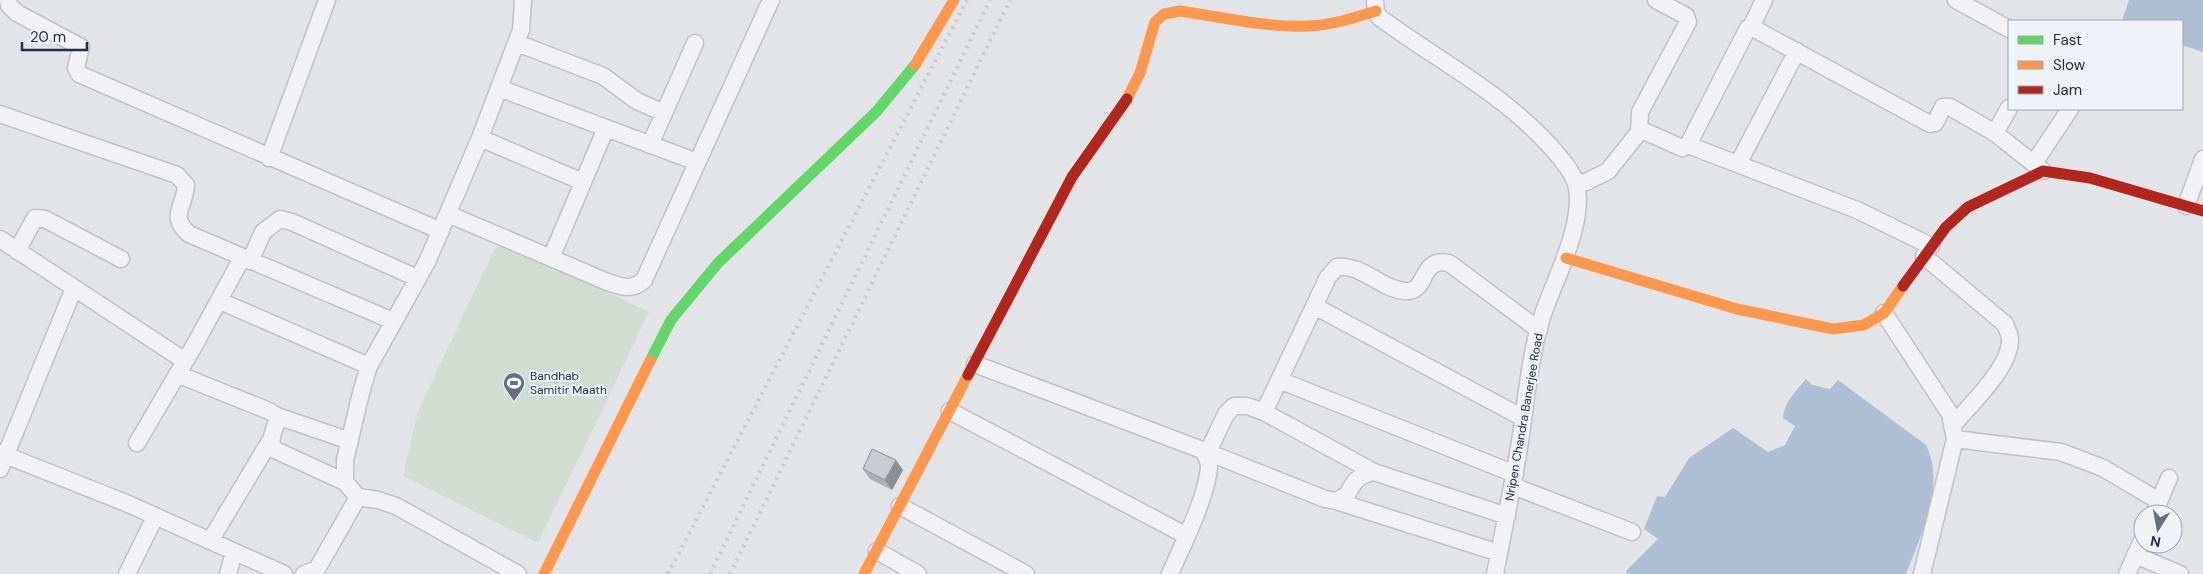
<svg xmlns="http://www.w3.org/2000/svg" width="2203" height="574" viewBox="0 0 2203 574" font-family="'DM Sans',sans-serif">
<rect width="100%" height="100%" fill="#e2e4e8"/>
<path fill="#d1dcd2" d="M 508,245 L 649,312 L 538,543 L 403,476 L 418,411 L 495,248 Z"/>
<path fill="#aebed5" d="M 2129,0 L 2203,0 L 2203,52 L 2182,45 L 2182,21 L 2122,21 Z
M 1806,379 L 1812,385 L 1830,389 L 1838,380 L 1926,445 C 1946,487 1921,534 1906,574 L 1627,574 L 1626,571 L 1658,539 L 1644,529 L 1657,496 L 1665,497 L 1689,458 L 1733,428 L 1768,452 L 1785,445 L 1795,426 L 1783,418 C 1784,402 1796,391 1806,379 Z"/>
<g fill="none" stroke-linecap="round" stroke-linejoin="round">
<g stroke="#bfc1c6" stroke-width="19">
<path id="street" d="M 8,0 L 9,5 L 17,13 L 81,47 L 76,68 L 79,74 L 441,231
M 1956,0 L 2009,29
M 1375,2 L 1376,11 L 1379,17 C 1437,60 1501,92 1550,146 C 1559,156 1572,170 1576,184 C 1586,221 1555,279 1543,314 C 1529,357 1526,404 1519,448 C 1512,490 1503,532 1495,574
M 1751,27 L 1764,0
M 517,43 L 603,76 L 637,101 L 664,113
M 499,88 L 697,162
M 0,114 L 177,175 L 186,185 C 185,207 168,216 189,234 L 393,321
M 1639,132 L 1640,112 L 1688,22 L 1686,16 L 1656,0
M 1995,133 L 2009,108
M 480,138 L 583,182
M 650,145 L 695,43
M 1688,145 L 1857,210 L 1931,246
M 269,158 L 327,0
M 2034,163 L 2070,109
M 1738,164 L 1797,51
M 1576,183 L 1586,182 L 1608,171 L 1639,132 L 1644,131 L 1682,148 L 1688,145 L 1748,28 L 1751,27 L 1930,124 L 1935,123 L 1943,107 L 1950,107 L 1995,133 L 2043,171
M 2186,206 L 2203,159
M 448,214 L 605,281 C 619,286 631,292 644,280 L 771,0
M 0,239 L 185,361
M 17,251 L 35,218 L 45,219 L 121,259
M 1924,256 L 2005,324 C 2007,329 2010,335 2010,339 C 2011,367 1970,405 1952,426
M 551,258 L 606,128
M 250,261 L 263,232 L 280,219 L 292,222 L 417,278
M 220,301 L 369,366
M 1314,306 L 1523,418
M 1884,313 L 1950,414 L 1955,439 L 1922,574
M 975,364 L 1202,450 C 1206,455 1209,460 1209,467 C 1207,497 1182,546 1170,574
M 177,374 L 269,411 L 277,416 C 277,429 268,436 273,449 L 345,482
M 1279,380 L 1515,474
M 950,411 L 1187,536
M 1264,412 L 1328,277 L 1337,267 C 1363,264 1380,289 1405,291 C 1429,293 1418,257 1449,263 L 1539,330
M 277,416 L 350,441
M 1955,439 L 2061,452 L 2103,468 L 2159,501
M 137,443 L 194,346 L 242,258
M 1202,450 L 1325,499 L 1336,501 L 1347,495 C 1354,481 1358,475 1374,472 L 1507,516
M 1208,452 L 1226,414 L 1234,406 L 1247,406 L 1264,412 L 1374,472
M 0,453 L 126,503 L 284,574
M 0,469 L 74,288
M 1513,486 L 1632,532
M 358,497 L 345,482 L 345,460 L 361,393 L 369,366 L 427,262 L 480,138 L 521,30 L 523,0
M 1336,501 L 1499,553
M 900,506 L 1026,574
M 2154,514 L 2169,478
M 210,541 L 270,441
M 877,551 L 918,574
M 2135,555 L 2180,574
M 127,574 L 155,517
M 228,574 L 234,552
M 304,574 L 317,569 L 358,497 L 378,500 L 396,506 L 518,574
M 2127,574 L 2143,538"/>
</g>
<use href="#street" stroke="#f2f2f4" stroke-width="16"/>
<path stroke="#63d668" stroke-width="11" d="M 650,361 L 671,320 L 718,263 L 876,112 L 915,65"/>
<path stroke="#ff974d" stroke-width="11" d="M 915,65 L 954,0
M 1127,99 L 1140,73 L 1155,22 L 1164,14 L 1180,11 C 1222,17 1267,28 1309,26 C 1332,25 1354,18 1376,11
M 1566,258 L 1737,309 L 1833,329 L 1864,325 L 1884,313 L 1903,286
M 544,574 L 650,361
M 864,574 L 968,375"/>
<path stroke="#b3261e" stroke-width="11" d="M 1903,286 L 1946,227 L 1968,207 L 2043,171 L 2090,178 L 2203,211
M 968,375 L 1072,177 L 1127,99"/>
<path stroke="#cbcccf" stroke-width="4" stroke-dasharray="2.5 5" stroke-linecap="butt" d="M 668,574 L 967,0
M 710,574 L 990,0
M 730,574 L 1010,0"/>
</g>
<path fill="#adafb3" d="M 863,469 L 903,470 L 892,490 L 870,479 Z"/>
<path fill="#8d8e92" d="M 896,460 L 903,470 L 892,490 L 885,480 Z"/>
<path fill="#c9cbd0" stroke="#8d8e92" d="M 872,449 L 896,460 L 885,480 L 863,469 Z"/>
<defs>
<g id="stadium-pin" transform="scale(1.125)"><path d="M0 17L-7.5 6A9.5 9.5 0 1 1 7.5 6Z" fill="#686e7d" stroke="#eff2f7"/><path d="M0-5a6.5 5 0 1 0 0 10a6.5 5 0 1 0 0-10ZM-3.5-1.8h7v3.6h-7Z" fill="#fff"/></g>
</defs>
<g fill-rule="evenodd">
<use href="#stadium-pin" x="514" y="383"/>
</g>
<g text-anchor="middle" stroke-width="4" stroke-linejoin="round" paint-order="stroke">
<g font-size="12" fill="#272e43" stroke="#eff2f7" text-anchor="start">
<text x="530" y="380">Bandhab<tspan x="530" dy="14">Samitir Maath</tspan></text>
</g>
<g font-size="12" fill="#272e43" stroke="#eff2f7">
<text transform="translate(1524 417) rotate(-80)" y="4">Nripen Chandra Banerjee Road</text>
</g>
</g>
<rect x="2008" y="20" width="175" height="90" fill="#eff2f7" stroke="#9fa4af"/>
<rect x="2018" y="36" width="25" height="8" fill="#63d668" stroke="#9fa4af"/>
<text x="2053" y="45" font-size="15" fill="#272e43">Fast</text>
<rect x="2018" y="61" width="25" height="8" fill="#ff974d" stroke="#9fa4af"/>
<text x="2053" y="70" font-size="15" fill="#272e43">Slow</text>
<rect x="2018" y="86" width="25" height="8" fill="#b3261e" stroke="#9fa4af"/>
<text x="2053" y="95" font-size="15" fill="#272e43">Jam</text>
<g transform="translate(2158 529) rotate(191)"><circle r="24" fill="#eff2f7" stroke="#9fa4af"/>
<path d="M0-4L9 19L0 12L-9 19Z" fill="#686e7d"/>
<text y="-8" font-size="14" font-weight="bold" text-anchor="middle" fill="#272e43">N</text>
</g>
<path d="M22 42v8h65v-8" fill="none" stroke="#272e43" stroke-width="2.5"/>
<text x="30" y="42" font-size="15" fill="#272e43" stroke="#eff2f7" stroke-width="4" paint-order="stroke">20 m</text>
</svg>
